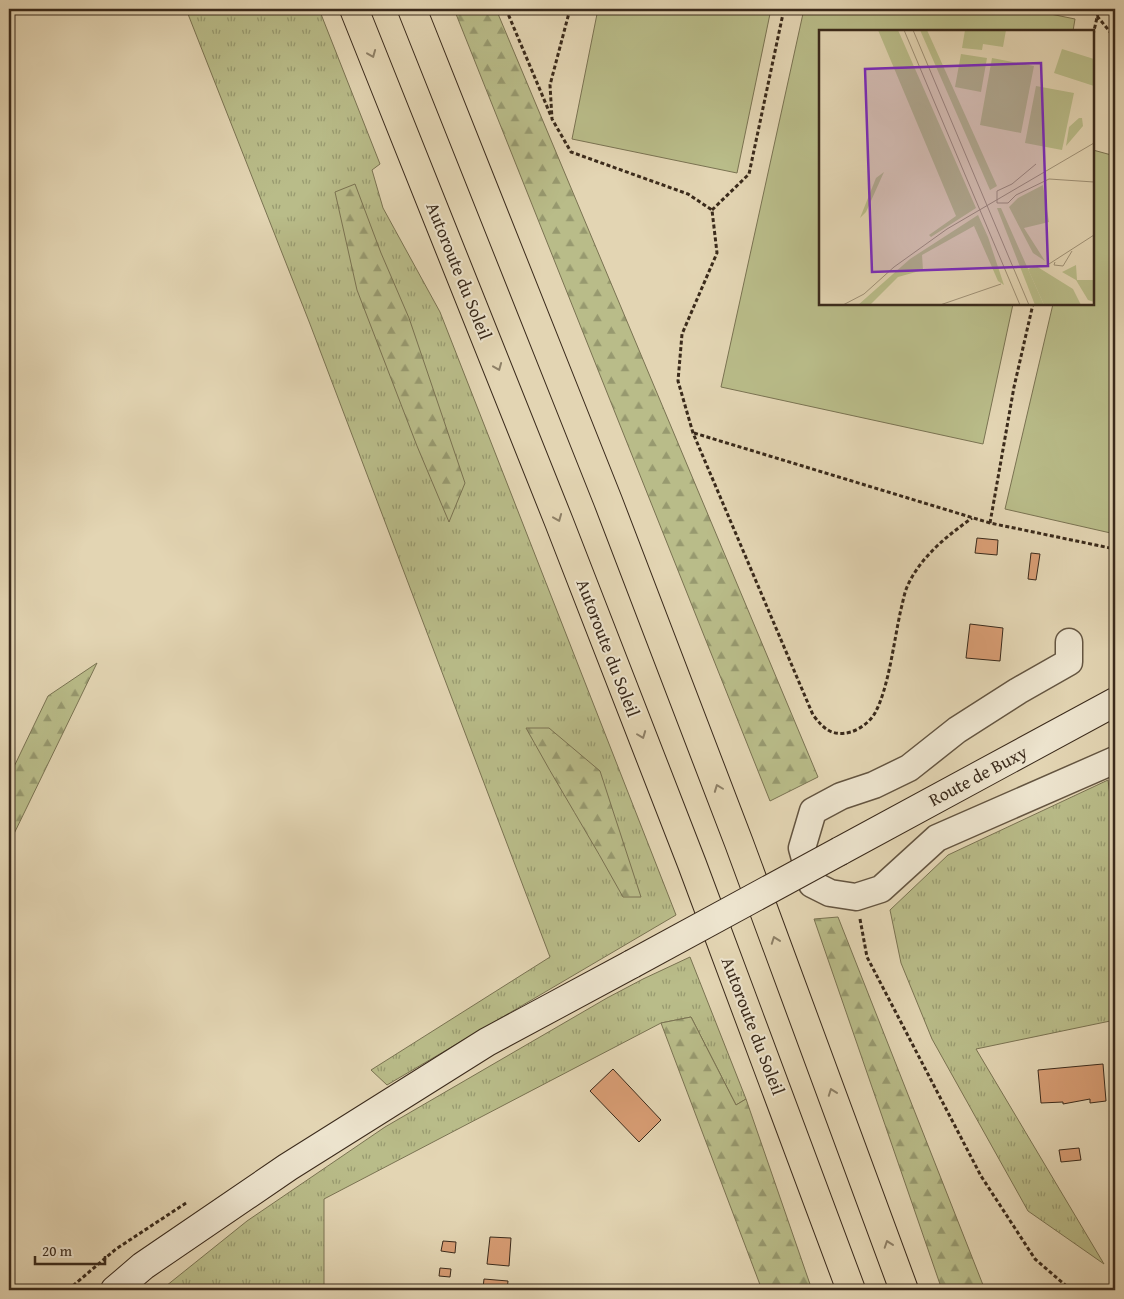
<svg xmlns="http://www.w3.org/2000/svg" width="1124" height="1299" viewBox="0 0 1124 1299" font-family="'Gentium Book Plus',serif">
<defs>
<pattern id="grass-tufts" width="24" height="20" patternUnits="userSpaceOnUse" patternTransform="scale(1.25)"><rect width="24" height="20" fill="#b9bc89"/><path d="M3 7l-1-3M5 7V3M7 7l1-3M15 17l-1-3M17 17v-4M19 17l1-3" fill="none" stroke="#97996f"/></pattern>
<pattern id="forest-firs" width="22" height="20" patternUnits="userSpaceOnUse" patternTransform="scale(1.25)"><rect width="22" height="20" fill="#b9bc89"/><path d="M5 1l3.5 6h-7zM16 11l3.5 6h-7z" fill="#97996f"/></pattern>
</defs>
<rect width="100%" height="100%" fill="#e3d5b3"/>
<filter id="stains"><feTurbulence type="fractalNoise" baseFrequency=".004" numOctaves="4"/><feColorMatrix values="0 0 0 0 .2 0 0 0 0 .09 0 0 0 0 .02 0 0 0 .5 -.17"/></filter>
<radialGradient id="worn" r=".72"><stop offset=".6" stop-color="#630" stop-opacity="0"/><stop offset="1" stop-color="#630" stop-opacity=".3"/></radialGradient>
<path fill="url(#grass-tufts)" stroke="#7a7352" d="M 186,9 L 319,9 L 380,164 L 372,170 L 383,208 L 440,312 L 676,915 L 387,1085 L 371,1070 L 550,957 L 310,324 Z
M 1108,780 L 1115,836 L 1115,1020 L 976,1049 L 1104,1264 L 1028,1211 L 932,1039 L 901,963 L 890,910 L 948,855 Z
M 690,957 L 746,1099 L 736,1105 L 691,1017 L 661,1023 L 324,1199 L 324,1290 L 161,1290 L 247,1221 L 385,1127 L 607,998 L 643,979 Z"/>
<path fill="url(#forest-firs)" stroke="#7a7352" d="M 454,9 L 496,9 L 818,777 L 770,801 Z
M 355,184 L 381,253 L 409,318 L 465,483 L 449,522 L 417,446 L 357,290 L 335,192 Z
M 97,663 L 9,844 L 9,777 L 48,696 Z
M 526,728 L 549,728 L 600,771 L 641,897 L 623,897 C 592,840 557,785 526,728 Z
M 838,917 L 985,1290 L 942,1290 L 814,919 Z
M 691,1017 L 736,1105 L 746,1099 L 812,1290 L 762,1290 L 661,1023 Z"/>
<path fill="#b9bc89" stroke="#7a7352" d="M 598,9 L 771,9 L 737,173 L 572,139 Z
M 804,9 L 1026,9 L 1075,19 L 1073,31 L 820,31 L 820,304 L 1013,304 L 983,444 L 721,387 Z
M 1093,150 L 1115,156 L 1115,534 L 1005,509 L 1053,304 L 1093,304 Z"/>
<path fill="#d89d74" stroke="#3a2a1b" d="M 977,538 L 998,540 L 997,555 L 975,553 Z
M 1031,553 L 1040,554 L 1036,580 L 1028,579 Z
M 970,624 L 1003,628 L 1000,661 L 966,658 Z
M 1103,1064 L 1106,1101 L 1090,1103 L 1090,1099 L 1063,1104 L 1063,1102 L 1041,1103 L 1038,1070 Z
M 613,1069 L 661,1120 L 639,1142 L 590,1091 Z
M 1079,1148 L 1081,1160 L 1061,1162 L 1059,1150 Z
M 490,1237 L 511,1238 L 509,1266 L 487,1264 Z
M 443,1241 L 456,1242 L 455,1253 L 441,1251 Z
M 440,1268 L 451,1269 L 450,1277 L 439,1276 Z
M 484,1279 L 508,1281 L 507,1290 L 486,1290 L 483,1288 Z"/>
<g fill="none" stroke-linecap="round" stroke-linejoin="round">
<g stroke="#645541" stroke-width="29">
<path id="minor" d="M 1069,642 L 1069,662 L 1018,691 L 957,730 L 909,768 L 874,785 L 841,796 L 813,811 L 802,848 L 812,884 L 830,893 L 856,897 L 881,889 L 937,838 L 1115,760"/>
</g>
<g stroke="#3a2a1b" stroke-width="30">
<path id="secondary" d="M 840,851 L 1115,702
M 115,1290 L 143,1266 L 288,1167 L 487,1042 L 632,964"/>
</g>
<g stroke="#3a2a1b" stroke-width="30">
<path id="motorway" d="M 354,9 L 559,522 L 692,864 L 851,1290
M 412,9 L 608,501 L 739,843 L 904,1290"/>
</g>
<path stroke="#3a2a1b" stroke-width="3" stroke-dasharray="4 2.5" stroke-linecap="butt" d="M 506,9 L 551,116
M 570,9 L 550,85 L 552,119 L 571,152 L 688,194 L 712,210 L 717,253 L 682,334 L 678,381 L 693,433 L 813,715 C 824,729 832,737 851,732 C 860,729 870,722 875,713 C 889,687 894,640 901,609 C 903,602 904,594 907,587 C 920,557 947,536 972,518
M 1097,16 L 1115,38
M 1093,35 L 1099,9
M 712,210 L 749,174 L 784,9
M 694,433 L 990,523 L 1115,549
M 990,523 L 1014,387 L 1033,304
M 860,919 L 867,957 L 981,1176 L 1035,1259 L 1071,1290
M 68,1290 L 116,1249 L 186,1203
M 1103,1290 L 1115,1286"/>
<use href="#minor" stroke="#ede4ce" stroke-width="26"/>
<use href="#secondary" stroke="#ede4ce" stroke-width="28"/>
<use href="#motorway" stroke="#e3d5b3" stroke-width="28"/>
<g stroke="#3a2a1b" stroke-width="30" stroke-linecap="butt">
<path id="secondary-bridge" d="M 632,964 L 840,851"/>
</g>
<use href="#secondary-bridge" stroke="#ede4ce" stroke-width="28"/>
</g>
<defs><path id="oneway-chevron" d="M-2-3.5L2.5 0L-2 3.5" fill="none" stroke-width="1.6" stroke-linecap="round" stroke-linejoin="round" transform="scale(1.25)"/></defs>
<g stroke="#8e8067">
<use href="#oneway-chevron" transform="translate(372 54) rotate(68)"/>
<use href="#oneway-chevron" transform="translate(498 367) rotate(68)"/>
<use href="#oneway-chevron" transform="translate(558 518) rotate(68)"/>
<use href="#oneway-chevron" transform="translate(642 735) rotate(69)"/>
<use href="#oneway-chevron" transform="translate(718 788) rotate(-111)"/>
<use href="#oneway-chevron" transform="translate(775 940) rotate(-110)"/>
<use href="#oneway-chevron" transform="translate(832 1092) rotate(-110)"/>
<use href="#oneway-chevron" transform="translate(888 1244) rotate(-109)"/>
</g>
<g text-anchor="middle" stroke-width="4" stroke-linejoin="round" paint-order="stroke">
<g font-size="18" fill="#3a2a1b" stroke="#ede4ce">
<text transform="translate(459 271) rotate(68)" y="6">Autoroute du Soleil</text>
<text transform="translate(608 648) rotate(69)" y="6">Autoroute du Soleil</text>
<text transform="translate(978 776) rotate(-28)" y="6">Route de Buxy</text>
<text transform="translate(753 1026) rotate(69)" y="6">Autoroute du Soleil</text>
</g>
</g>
<g transform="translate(819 30)">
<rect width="275" height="275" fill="#e3d5b3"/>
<path d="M 59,0 L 79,0 L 157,178 L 112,207 L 110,205 L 137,186 ZM 224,155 L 230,192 L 205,198 L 226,231 L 214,223 L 190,177 L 199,168 ZM 159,185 L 169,207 L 160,195 L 155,196 L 103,225 L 104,240 L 79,247 L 51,275 L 39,275 L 91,229 ZM 257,235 L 258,250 L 275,250 L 275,272 L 269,270 L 257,250 L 243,242 ZM 217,236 L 254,259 L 262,275 L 225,275 L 209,239 Z" fill="#b9bc89"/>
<path d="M 101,0 L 108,0 L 178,156 L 171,160 ZM 102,66 L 121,112 L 119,118 L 103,82 L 99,67 ZM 260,88 L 263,88 L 264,96 L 247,116 L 250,97 ZM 65,142 L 47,182 L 41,188 L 57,148 ZM 132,150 L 144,156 L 151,176 L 148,176 ZM 178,178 L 182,178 L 225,275 L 216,275 ZM 160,194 L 169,207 L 185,255 L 179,251 L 155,196 Z" fill="#b9bc89"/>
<path d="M 146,0 L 187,0 L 184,17 L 164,14 L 163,20 L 143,18 ZM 243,19 L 275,29 L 275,56 L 235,43 ZM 142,24 L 168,28 L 162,62 L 136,57 ZM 173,28 L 215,36 L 202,103 L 161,95 ZM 217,56 L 255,63 L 243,120 L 206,113 Z" fill="#b9bc89"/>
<path fill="none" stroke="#9f9176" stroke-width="1" d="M 85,0 L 201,275M 94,0 L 210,275M 217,134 L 193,154 L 178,161 L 178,173 L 189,173 L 197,165 L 230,149 L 275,152M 236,232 L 235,235 L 244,236 L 253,221M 230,234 L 275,205M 24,275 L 45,264 L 75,237 L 128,199 L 275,113M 121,275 L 182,254"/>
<path fill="#7b2cbf" fill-opacity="0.15" stroke="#7b2cbf" stroke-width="2.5" d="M 222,33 L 229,236 L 53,242 L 46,39 Z"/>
<rect width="275" height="275" fill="none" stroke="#3a2a1b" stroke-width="2.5"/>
</g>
<rect width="1124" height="1299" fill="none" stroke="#e3d5b3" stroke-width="30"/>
<rect x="10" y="10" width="1104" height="1279" fill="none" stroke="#3a2a1b" stroke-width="2.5"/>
<rect x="15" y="15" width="1094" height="1269" fill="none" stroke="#3a2a1b"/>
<path d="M35 1256v8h70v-8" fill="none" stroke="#3a2a1b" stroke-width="2.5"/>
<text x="42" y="1256" font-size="15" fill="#3a2a1b" stroke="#ede4ce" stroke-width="4" paint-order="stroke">20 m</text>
<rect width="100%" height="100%" filter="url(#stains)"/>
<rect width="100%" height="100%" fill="url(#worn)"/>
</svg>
